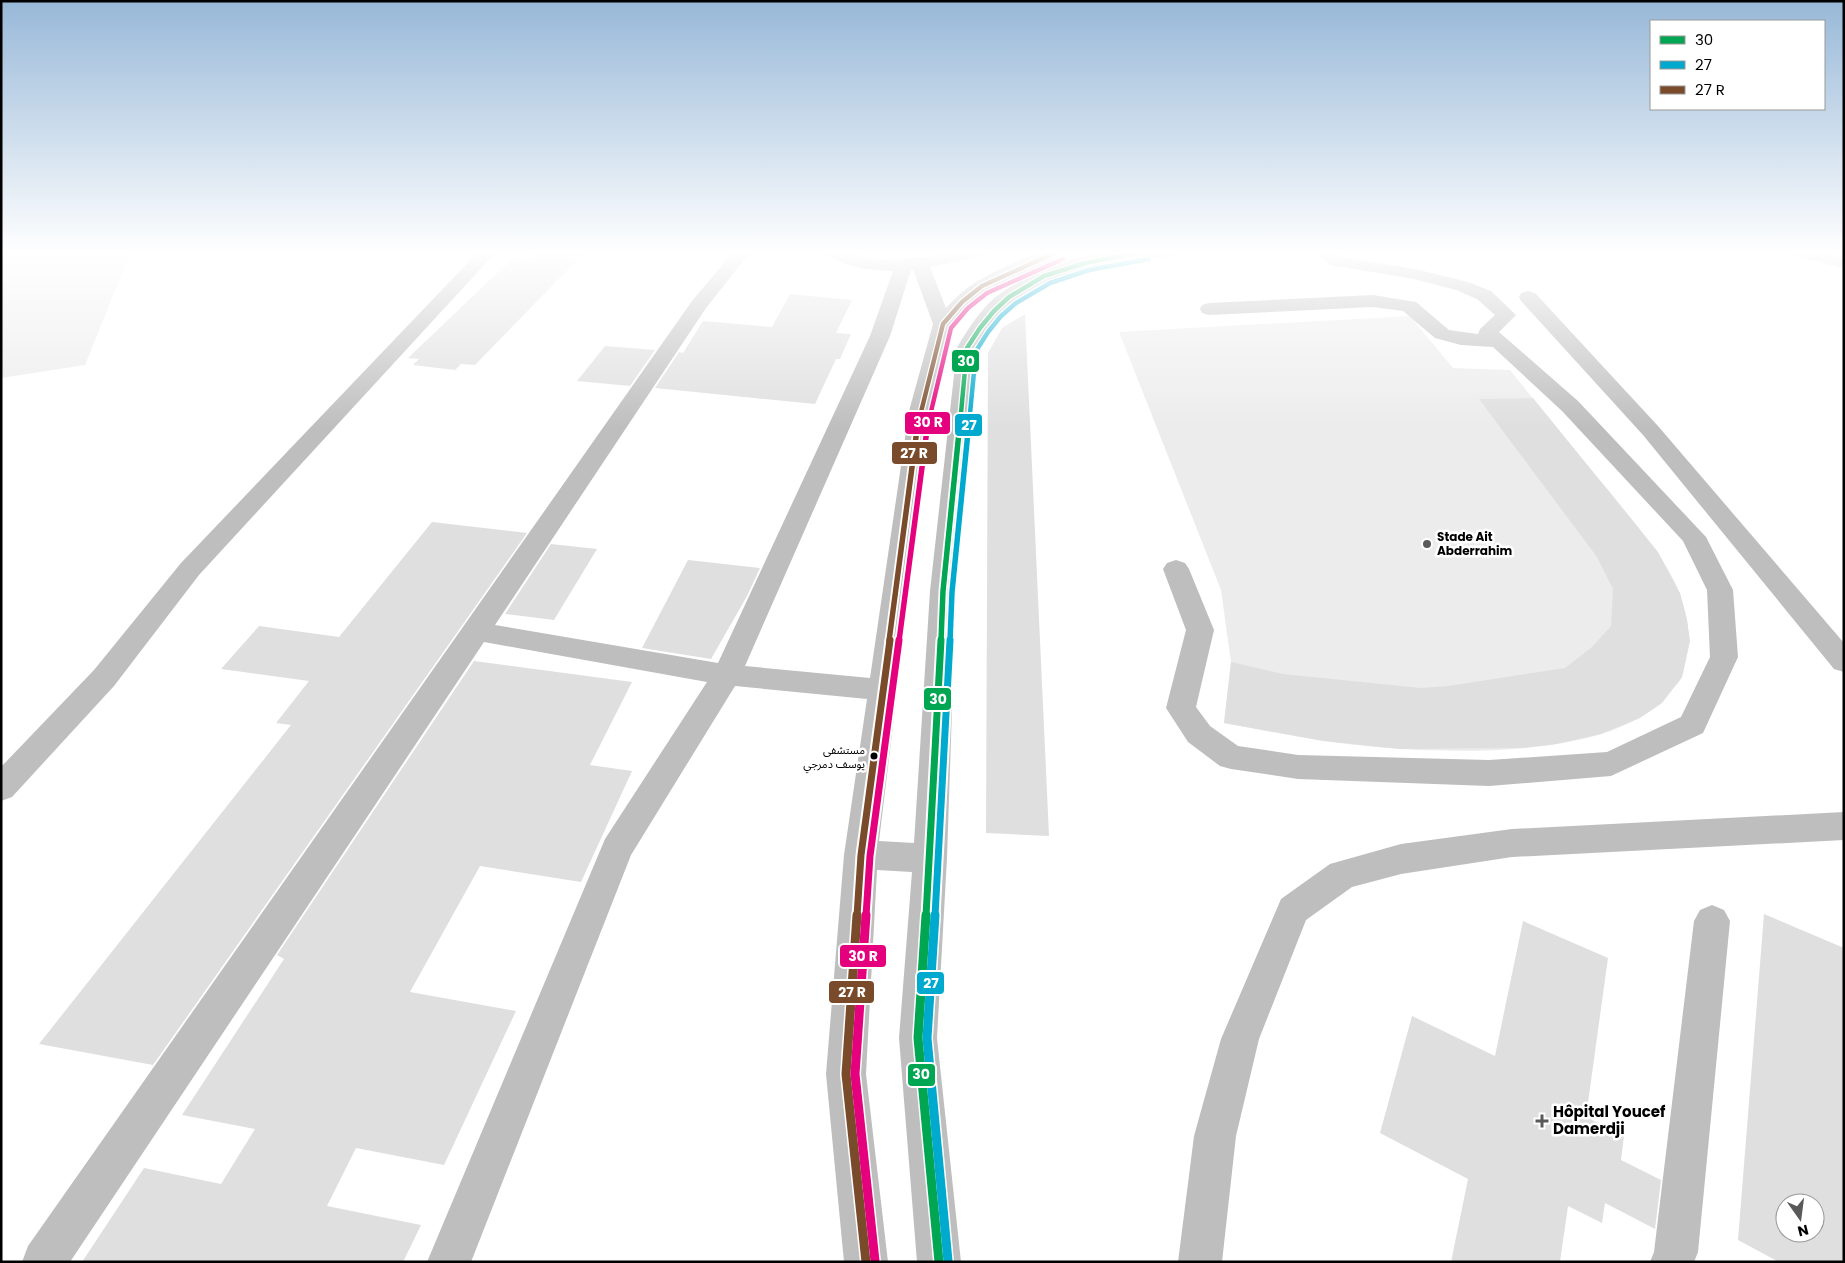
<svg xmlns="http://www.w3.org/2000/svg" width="1845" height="1263" viewBox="0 0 1845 1263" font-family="Poppins,'Noto Sans Arabic',sans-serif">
<rect width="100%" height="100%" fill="#fff"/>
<path fill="#ececec" d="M 1,251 L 131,251 L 85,365 L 1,378 Z
M 1410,316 L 1453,368 L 1510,370 C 1543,411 1576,452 1610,492 C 1635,524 1665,556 1680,594 C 1688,617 1691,636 1686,660 C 1684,665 1684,672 1682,677 C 1680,682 1675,686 1672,690 C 1622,756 1476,753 1401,749 C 1342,746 1283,734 1224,723 L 1231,662 L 1221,590 L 1119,332 Z"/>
<path fill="#dfdfdf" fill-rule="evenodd" d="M 537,251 L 586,251 L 475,365 L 461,364 L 455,370 L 413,365 L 419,359 L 408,358 L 495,275 L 515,257 L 529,259 Z
M 790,294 L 852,300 L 836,333 L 851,334 L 840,359 L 836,359 L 815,404 L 655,388 L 679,352 L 683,353 L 703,321 L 772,327 Z
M 1025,314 L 1049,836 L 986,833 L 988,353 L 1002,328 Z
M 605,346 L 655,350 L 630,386 L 577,381 Z
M 1533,398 L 1658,552 L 1680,593 L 1687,620 L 1690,641 L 1682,677 L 1662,703 L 1640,718 L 1601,734 L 1556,744 L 1521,748 L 1400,749 L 1323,741 L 1224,723 L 1231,662 L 1283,674 L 1421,688 L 1448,686 L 1565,668 L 1592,647 L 1611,626 L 1613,589 L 1597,557 L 1479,399 Z
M 432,522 L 527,533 L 153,1065 L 39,1044 L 291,725 L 276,723 L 309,681 L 221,669 L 259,626 L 339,637 Z
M 551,544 L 597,549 L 554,620 L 505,614 Z
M 688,560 L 760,568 L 747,596 L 711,659 L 642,648 Z
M 474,661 L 632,682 L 590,765 L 632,771 L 581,882 L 480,866 L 410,992 L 516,1011 L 444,1165 L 356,1148 L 327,1206 L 421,1225 L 403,1262 L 82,1262 L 144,1168 L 221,1184 L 255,1129 L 182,1115 L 284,959 L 277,955 Z
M 1764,914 L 1844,948 L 1844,1262 L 1779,1262 L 1738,1240 ZM 1785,1203 L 1815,1203 L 1815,1233 L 1785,1233 Z
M 1523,921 L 1608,958 L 1586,1117 L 1624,1136 L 1621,1160 L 1661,1180 L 1655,1229 L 1605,1203 L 1602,1223 L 1568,1206 L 1560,1262 L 1451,1262 L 1468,1179 L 1380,1133 L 1412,1016 L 1495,1056 Z"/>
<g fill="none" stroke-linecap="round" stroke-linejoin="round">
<g stroke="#dbdbdb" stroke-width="1">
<path id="major" d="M 1093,251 L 1180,251 L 1178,255 L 1172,256 C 1145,259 1121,261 1095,255 Z
M 1790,251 L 1820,251 L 1844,258 L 1844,268 L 1792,255 Z"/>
</g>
<path fill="#bebebe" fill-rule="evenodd" d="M 479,251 L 497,251 L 199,575 L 114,686 L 12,797 L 1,801 L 1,767 L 94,670 L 181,563 Z
M 734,251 L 751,251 L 706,308 L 495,625 L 718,663 L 870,336 L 893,271 C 876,271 834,266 824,251 L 847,251 L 868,259 L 887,260 L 926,257 L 955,251 L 990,251 L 988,255 L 930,267 L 946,308 C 955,298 965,289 976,282 C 991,273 1037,248 1053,252 L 1056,256 L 1053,260 L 988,290 L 969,306 L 952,325 L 931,411 L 879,841 L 914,843 L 930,591 L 957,348 C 966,332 975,318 988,304 C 1019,274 1081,251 1124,251 L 1127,255 L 1124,259 C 1060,275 1010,284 977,348 L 956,591 L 947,858 L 937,1038 L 961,1262 L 917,1262 L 899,1038 L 912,872 L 877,870 L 866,1074 L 888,1262 L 844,1262 L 826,1074 L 844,855 L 867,699 L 735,686 L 631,855 L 471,1262 L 427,1262 L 605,839 L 707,682 L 484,642 L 70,1262 L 22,1262 L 28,1246 L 692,301 ZM 913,269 L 933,324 L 909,411 L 870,678 L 745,666 L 890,336 L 911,270 Z
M 1313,251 L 1333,251 L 1341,257 L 1415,269 L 1468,282 L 1491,291 L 1516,315 L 1499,332 L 1578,401 L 1706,537 L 1733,590 L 1738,657 L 1703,733 L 1611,776 L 1489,786 L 1298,779 L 1231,769 L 1220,766 L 1188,742 L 1166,708 L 1186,630 L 1163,569 L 1167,563 L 1176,560 L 1185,563 L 1189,569 L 1214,630 L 1196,707 L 1210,726 L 1238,746 L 1298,755 L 1489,760 L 1607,752 L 1681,717 L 1710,657 L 1707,590 L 1683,541 L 1562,411 L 1493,347 L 1461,345 L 1435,338 L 1403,311 L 1373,307 L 1209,315 L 1202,313 L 1200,309 L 1202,305 L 1209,303 L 1373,295 L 1416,302 L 1449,330 L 1478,334 L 1480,329 L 1495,315 L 1477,299 L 1456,290 L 1414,279 L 1330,265 Z
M 1528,291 L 1535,293 L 1658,426 L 1844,643 L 1844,672 L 1834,669 L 1643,435 L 1521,301 L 1519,297 L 1521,293 Z
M 1844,812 L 1844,840 L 1512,857 L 1401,874 L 1352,887 L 1306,920 L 1259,1039 L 1236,1136 L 1222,1262 L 1178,1262 L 1194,1136 L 1221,1039 L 1281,899 L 1330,864 L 1401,844 L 1512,829 Z
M 1712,905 L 1724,910 L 1730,921 L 1698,1252 L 1694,1262 L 1650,1262 L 1654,1252 L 1694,921 L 1700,910 Z"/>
<use href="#major" fill="#bebebe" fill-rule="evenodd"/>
<g stroke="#fff" stroke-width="7">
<path id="bus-1-far3" d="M 960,424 L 967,348 L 980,328 L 994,311 L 1009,297 L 1044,276 L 1085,263 L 1146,251"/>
</g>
<g stroke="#fff" stroke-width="9">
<path id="bus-1-far2" d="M 941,641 L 943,591 L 960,422"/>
</g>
<g stroke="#fff" stroke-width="11">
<path id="bus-1-far1" d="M 926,916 L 941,640"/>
</g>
<g stroke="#fff" stroke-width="12">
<path id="bus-1" d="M 926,915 L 918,1038 L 939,1262"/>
</g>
<g stroke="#fff" stroke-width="7">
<path id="bus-2-far3" d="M 969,424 L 976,351 L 988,332 L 1001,316 L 1016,303 L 1050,283 L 1089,270 L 1149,259"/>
</g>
<g stroke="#fff" stroke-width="9">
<path id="bus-2-far2" d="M 950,641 L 952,592 L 969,422"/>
</g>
<g stroke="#fff" stroke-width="11">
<path id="bus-2-far1" d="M 935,916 L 950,640"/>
</g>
<g stroke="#fff" stroke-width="12">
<path id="bus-2" d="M 935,915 L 927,1038 L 948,1261"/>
</g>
<g stroke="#fff" stroke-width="7">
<path id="bus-3-far3" d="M 918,424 L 943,324 L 962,302 L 982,286 L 1059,251"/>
</g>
<g stroke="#fff" stroke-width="9">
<path id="bus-3-far2" d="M 889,641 L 918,422"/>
</g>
<g stroke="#fff" stroke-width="11">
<path id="bus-3-far1" d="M 857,916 L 861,855 L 890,640"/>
</g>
<g stroke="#fff" stroke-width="12">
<path id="bus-3" d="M 857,915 L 846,1074 L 866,1262"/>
</g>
<g stroke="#fff" stroke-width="7">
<path id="bus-4-far3" d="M 928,424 L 951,328 L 968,308 L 987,293 L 1063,259"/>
</g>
<g stroke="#fff" stroke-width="9">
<path id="bus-4-far2" d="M 899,641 L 928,422"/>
</g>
<g stroke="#fff" stroke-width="11">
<path id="bus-4-far1" d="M 866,916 L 870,856 L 899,640"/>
</g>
<g stroke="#fff" stroke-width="12">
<path id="bus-4" d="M 866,915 L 855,1074 L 875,1261"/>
</g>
<use href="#bus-1-far3" stroke="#00a651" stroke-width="4.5"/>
<use href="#bus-1-far2" stroke="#00a651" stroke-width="5.5"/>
<use href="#bus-1-far1" stroke="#00a651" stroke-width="7"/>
<use href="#bus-1" stroke="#00a651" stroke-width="9"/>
<use href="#bus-2-far3" stroke="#00a9ce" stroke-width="4.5"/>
<use href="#bus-2-far2" stroke="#00a9ce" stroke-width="5.5"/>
<use href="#bus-2-far1" stroke="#00a9ce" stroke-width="7"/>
<use href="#bus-2" stroke="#00a9ce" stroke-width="9"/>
<use href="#bus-3-far3" stroke="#7a4b2a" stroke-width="4.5"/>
<use href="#bus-3-far2" stroke="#7a4b2a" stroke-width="5.5"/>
<use href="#bus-3-far1" stroke="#7a4b2a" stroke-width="7"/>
<use href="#bus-3" stroke="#7a4b2a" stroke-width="9"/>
<use href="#bus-4-far3" stroke="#e5007d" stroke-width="4.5"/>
<use href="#bus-4-far2" stroke="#e5007d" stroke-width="5.5"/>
<use href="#bus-4-far1" stroke="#e5007d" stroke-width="7"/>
<use href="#bus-4" stroke="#e5007d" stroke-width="9"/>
</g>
<linearGradient id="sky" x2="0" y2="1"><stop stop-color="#97b8d8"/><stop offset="0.59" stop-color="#fff"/><stop offset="1" stop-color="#fff" stop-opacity="0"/></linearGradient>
<rect width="1845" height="428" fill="url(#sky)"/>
<g fill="#595959" stroke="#fff" stroke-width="2">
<circle cx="1427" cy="544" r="5"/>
<path d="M1539.5 1113.5h5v5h5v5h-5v5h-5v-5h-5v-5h5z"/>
</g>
<circle fill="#000" stroke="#fff" stroke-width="2" cx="874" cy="756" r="4.5"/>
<g text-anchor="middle" stroke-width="5" stroke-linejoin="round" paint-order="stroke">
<g font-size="11" fill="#000" stroke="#fff" text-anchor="end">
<text x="865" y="754">مستشفى<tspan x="865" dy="14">يوسف دمرجي</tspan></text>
</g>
<g font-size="12" font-weight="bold" fill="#000" stroke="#fff" text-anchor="start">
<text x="1437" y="541">Stade Ait<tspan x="1437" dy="14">Abderrahim</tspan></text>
</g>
<g font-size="15" font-weight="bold" fill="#000" stroke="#fff" text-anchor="start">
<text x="1553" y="1117">Hôpital Youcef<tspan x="1553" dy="17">Damerdji</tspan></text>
</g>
</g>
<g stroke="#fff" stroke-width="2">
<rect x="951" y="349" width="29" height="24" rx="5" fill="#00a651"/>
<rect x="904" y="411" width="47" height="24" rx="5" fill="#e5007d"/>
<rect x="954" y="413" width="29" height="24" rx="5" fill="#00a9ce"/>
<rect x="891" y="441" width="47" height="24" rx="5" fill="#7a4b2a"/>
<rect x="923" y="687" width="29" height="24" rx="5" fill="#00a651"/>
<rect x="839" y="944" width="48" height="24" rx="5" fill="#e5007d"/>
<rect x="916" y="971" width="29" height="24" rx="5" fill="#00a9ce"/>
<rect x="828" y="980" width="47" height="24" rx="5" fill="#7a4b2a"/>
<rect x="907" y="1063" width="29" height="24" rx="5" fill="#00a651"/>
</g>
<g font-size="14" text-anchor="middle" font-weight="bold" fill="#fff">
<text x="966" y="366">30</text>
<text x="928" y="427">30 R</text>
<text x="969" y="430">27</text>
<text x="914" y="458">27 R</text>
<text x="938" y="704">30</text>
<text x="863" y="961">30 R</text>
<text x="931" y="988">27</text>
<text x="852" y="997">27 R</text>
<text x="921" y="1079">30</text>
</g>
<rect width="1845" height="1263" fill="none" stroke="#000000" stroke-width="5"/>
<rect x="1650" y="20" width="175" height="90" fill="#ffffff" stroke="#999999"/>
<rect x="1660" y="36" width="25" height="8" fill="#00a651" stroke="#999999"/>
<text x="1695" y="45" font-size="15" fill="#000000">30</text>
<rect x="1660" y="61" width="25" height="8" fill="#00a9ce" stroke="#999999"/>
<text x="1695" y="70" font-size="15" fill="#000000">27</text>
<rect x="1660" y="86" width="25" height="8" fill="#7a4b2a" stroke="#999999"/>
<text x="1695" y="95" font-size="15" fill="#000000">27 R</text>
<g transform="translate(1800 1218) rotate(166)"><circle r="24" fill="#ffffff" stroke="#999999"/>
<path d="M0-4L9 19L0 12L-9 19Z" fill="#595959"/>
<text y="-8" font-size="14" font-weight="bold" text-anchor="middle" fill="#000000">N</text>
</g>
</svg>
